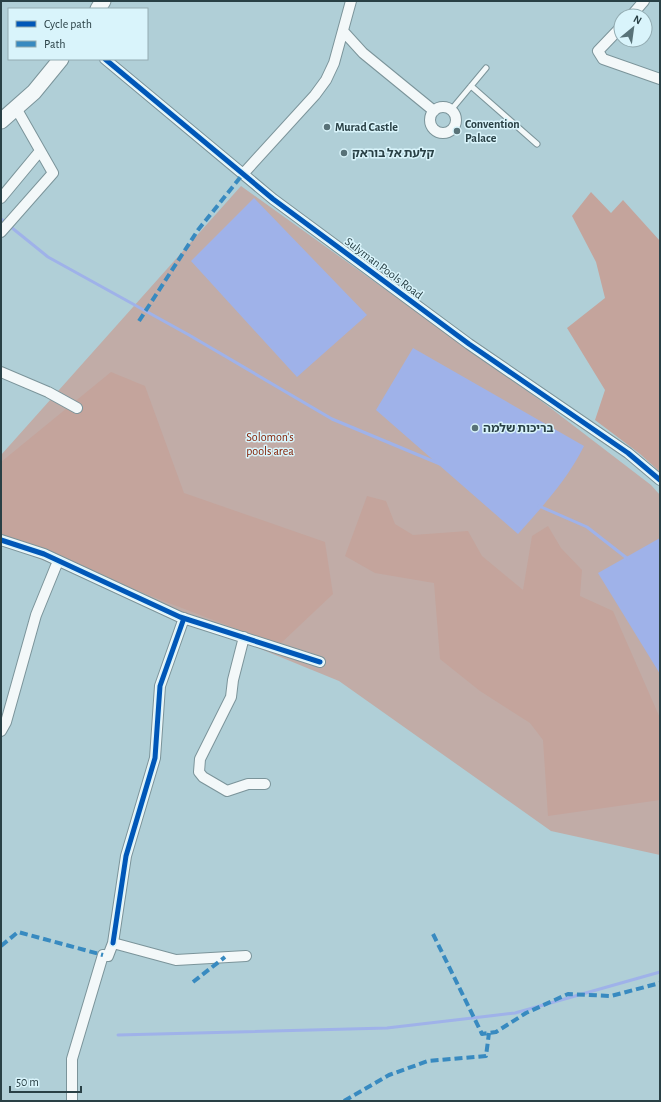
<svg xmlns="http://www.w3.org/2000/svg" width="661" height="1102" viewBox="0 0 661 1102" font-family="'Alegreya Sans','Noto Sans Hebrew',sans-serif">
<rect width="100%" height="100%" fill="#b0cfd7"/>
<path fill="#c1aca7" d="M 241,186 L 544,403 L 651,485 L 660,495 L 660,855 L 551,831 L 339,681 L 1,543 L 1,455 Z"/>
<path fill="#c4a49c" d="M 591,192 L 611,213 L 623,200 L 660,241 L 660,472 L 640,454 L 595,420 L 605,390 L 567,328 L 605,298 L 596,262 L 572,216 Z
M 111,372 L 145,386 L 184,493 L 325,542 L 333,594 L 279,645 L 166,602 L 1,535 L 1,462 Z
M 367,496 L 386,501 L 395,524 L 413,535 L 468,531 L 482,556 L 523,590 L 532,536 L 548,526 L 561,548 L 582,570 L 580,596 L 613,611 L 660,718 L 660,800 L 548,816 L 543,740 L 530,723 L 480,691 L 440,659 L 434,583 L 375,573 L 345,556 Z"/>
<path fill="#9fb2e9" d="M 254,198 L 367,315 L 297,377 L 191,261 Z
M 413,348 L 584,446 C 567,480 543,506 518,534 L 376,410 Z
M 660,538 L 660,674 L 598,573 Z"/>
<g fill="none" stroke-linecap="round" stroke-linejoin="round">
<path stroke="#9fb2e9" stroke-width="3" d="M 1,219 L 48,257 L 189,335 L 332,419 L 440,464
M 539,506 L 587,527 L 628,559
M 118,1035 L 387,1028 L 515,1013 L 660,972"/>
<g stroke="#7b949a" stroke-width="7">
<path id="lane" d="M 471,86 L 537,144
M 451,110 L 486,68"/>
</g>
<g stroke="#7b949a" stroke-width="12">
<path id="street" d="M 631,16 L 644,1
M 621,27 L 598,51 L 603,59 L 660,79
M 343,31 L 363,53 L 434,111
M 105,59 L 273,199 L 469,344 L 628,453 L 660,480
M430 120a13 13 0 1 1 26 0a13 13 0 1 1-26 0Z
M 243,174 L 315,95 L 326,80 L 334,63 L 351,1
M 1,198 L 40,151
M 1,232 L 53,173 L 16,108
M 1,372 L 48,392 L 77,408
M 1,540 L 44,554 L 180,617 L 320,662
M 244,637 L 233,680 L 231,697 L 200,759 L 199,772 L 203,777 L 227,791 L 248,784 L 265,784
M 1,731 L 6,722 L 36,615 L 58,561
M 113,943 L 126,856 L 155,758 L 160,686 L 184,618
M 72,1101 L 72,1059 L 103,955 L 108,956 L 113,943 L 176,960 L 246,956"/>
</g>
<g stroke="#7b949a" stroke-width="17">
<path id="secondary" d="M 98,9 L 103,1
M 1,121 L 34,92 L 61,59"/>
</g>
<use href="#lane" stroke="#f3f8f9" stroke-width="5"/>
<use href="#street" stroke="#f3f8f9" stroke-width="10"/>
<use href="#secondary" stroke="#f3f8f9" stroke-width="15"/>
<path stroke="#388ac0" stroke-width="4" stroke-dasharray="8 4" stroke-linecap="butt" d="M 139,321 L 198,230 L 243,174
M 433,934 L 482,1034 L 496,1032 L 526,1013 L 568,994 L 611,996 L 660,983
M 1,946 L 18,932 L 103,955
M 193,982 L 225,957
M 344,1101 L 389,1075 L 428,1061 L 486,1056 L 489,1033"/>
<g stroke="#d9f4fb" stroke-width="8">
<path id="cycleway" d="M 105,59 L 273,199 L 469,344 L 628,453 L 660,480
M 1,540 L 44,554 L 180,617 L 320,662
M 113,943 L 126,856 L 155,758 L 160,686 L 184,618"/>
</g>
<use href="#cycleway" stroke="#0057b8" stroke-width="5"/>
</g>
<g fill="#587278" stroke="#d9f4fb" stroke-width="1.5">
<circle cx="327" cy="127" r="4"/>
<circle cx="457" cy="131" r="4"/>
<circle cx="344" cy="153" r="4"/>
<circle cx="475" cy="428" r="4"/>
</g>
<g text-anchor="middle" stroke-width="3" stroke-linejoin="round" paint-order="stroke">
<g font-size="12" font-weight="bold" fill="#294045" stroke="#d9f4fb" text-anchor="start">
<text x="465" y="128">Convention<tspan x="465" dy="14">Palace</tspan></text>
<text x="335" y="131">Murad Castle</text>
<text x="352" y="157">קלעת אל בוראק</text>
<text x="483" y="432">בריכות שלמה</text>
</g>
<g font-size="12" fill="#294045" stroke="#d9f4fb">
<text transform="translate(384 268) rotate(37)" y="4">Sulyman Pools Road</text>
</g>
<g font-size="12" fill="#842003" stroke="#d9f4fb">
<text x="270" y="441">Solomon's<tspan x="270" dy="14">pools area</tspan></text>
</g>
</g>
<rect width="661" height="1102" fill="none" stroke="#294045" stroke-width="4"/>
<rect x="8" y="8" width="140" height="52" fill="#d9f4fb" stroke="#93acb2"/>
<rect x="16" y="21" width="20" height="6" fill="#0057b8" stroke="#93acb2"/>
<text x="44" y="28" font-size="12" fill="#294045">Cycle path</text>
<rect x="16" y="41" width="20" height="6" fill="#388ac0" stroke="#93acb2"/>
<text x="44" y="48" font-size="12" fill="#294045">Path</text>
<g transform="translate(633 28) rotate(29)"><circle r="19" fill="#d9f4fb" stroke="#93acb2"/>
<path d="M0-3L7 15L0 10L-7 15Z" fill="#587278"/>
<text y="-6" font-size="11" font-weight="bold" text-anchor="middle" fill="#294045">N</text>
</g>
<path d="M10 1086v6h71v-6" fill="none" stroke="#294045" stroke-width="2"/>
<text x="16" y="1086" font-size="12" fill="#294045" stroke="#d9f4fb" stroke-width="3" paint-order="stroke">50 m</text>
</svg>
